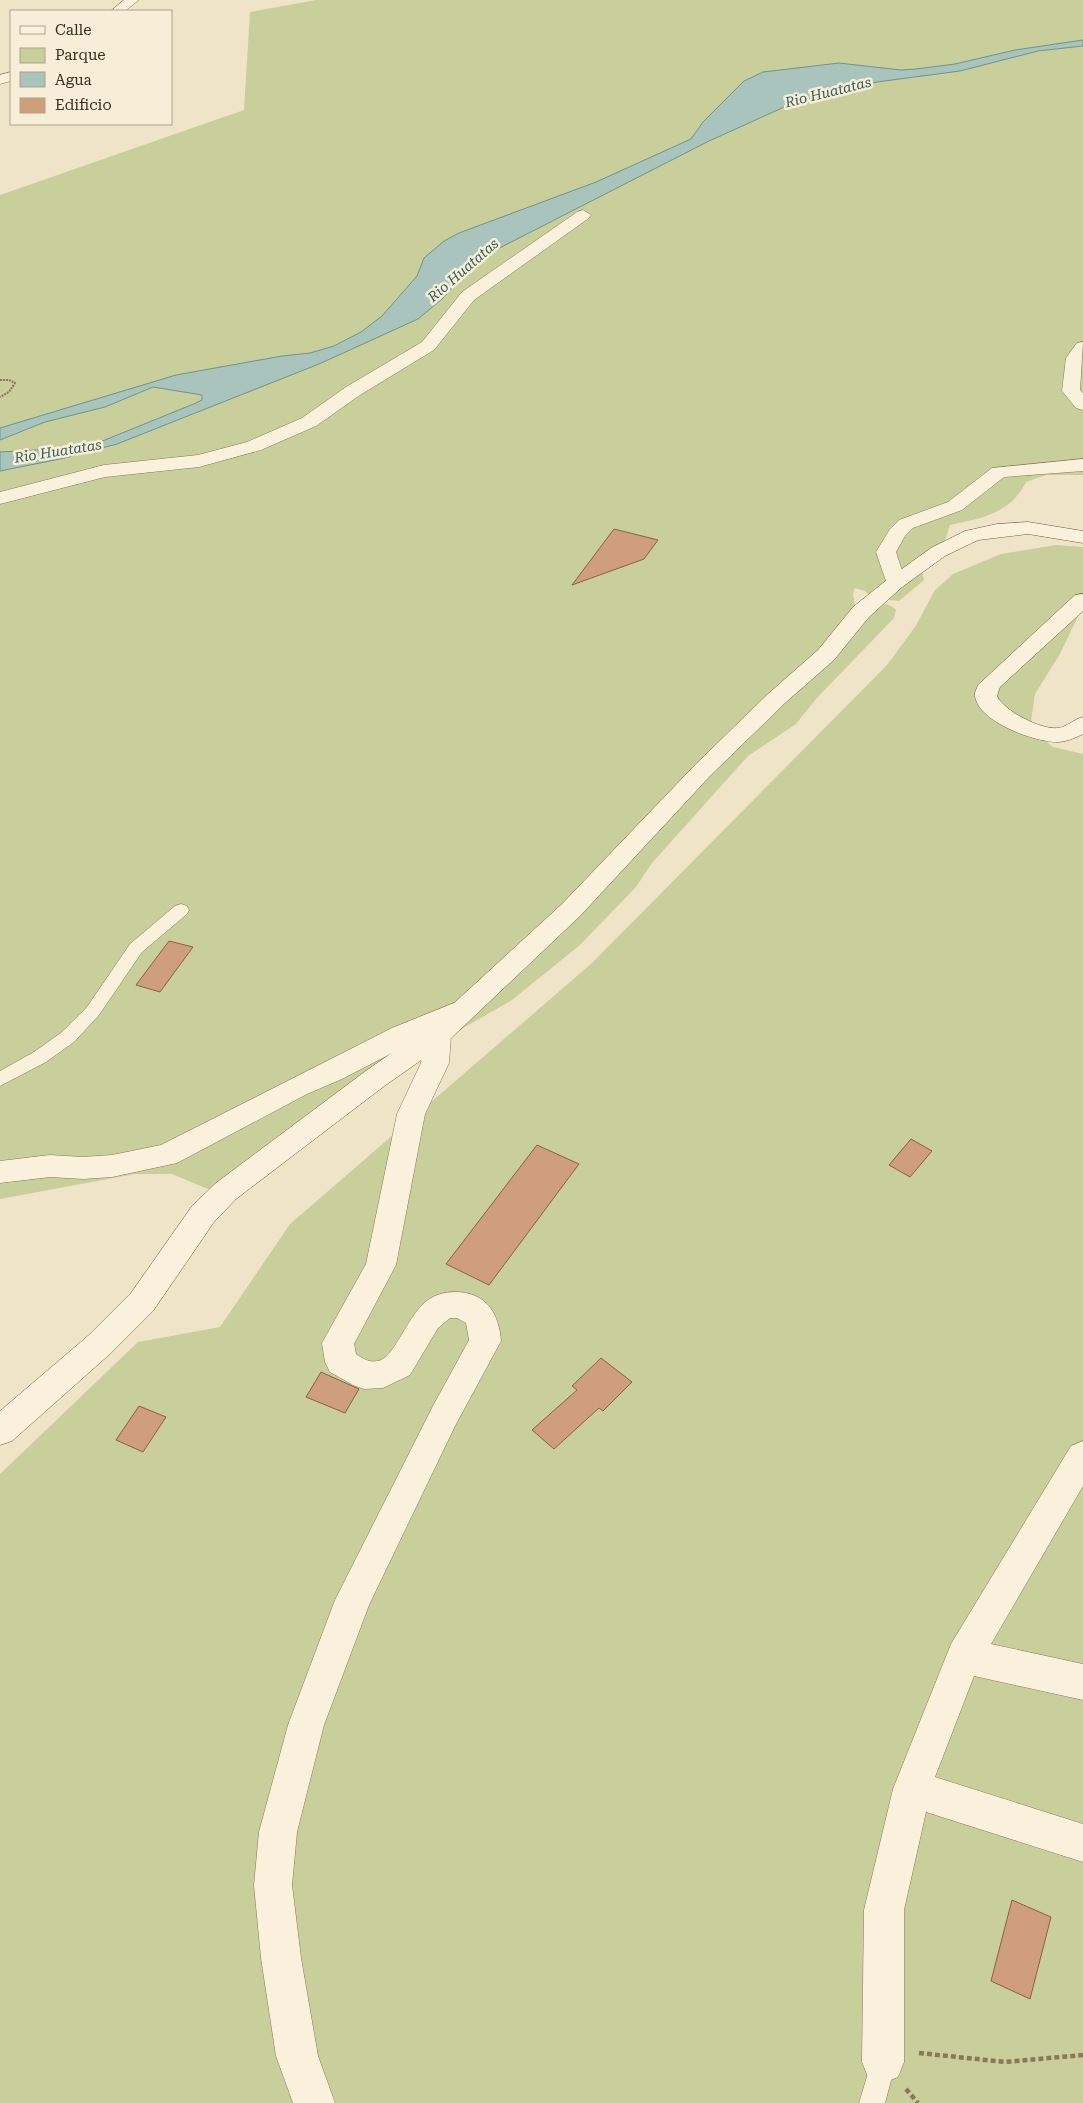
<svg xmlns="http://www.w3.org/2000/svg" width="1083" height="2103" viewBox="0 0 1083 2103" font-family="'Roboto Serif',serif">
<rect width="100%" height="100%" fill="#f0e4c8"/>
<path fill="#c9cf9b" d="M 316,0 L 1083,0 L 1083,475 L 1046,475 L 1026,482 C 1010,514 982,518 950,525 L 942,550 L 921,566 L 924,580 L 899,601 L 872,598 L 865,591 L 855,588 L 853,594 L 855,606 C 869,605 886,599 896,610 L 894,618 L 816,699 L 796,724 L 748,756 L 652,863 L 636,887 L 580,945 L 512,1000 L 418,1054 L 222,1195 L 172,1174 L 135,1174 L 0,1199 L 0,195 L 244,110 L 250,12 Z
M 1056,545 L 1083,547 L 1083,606 L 1060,654 L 1035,694 L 1030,728 L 1053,747 L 1083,754 L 1083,2103 L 0,2103 L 0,1474 L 138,1342 L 220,1327 L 290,1224 L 592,963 L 887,665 L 915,627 L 935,590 L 953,574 L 1001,554 Z"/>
<path fill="#a9c4bc" stroke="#6f938a" d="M 1083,40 L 1083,46 L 1038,51 L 960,71 L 877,82 L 793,103 L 707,142 L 476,260 L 442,299 L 418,319 L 319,364 L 117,444 L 65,458 L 0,471 L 0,452 L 72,448 L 100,442 L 196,403 L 202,400 L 202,395 L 153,387 L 105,407 L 45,422 L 0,440 L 0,428 L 176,375 L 282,356 L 310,353 L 334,346 L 361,332 L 382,316 L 417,276 L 424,258 L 444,241 L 459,233 L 596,182 L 691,139 L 703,122 L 744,81 L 763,72 L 839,63 L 901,70 L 916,69 L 955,64 L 1015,50 Z"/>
<path fill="#cf9f7d" stroke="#8d5f41" d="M 614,529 L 658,540 L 644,559 L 572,585 Z
M 169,941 L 193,947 L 160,992 L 136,985 Z
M 911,1139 L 932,1151 L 910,1177 L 889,1165 Z
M 537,1145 L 579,1164 L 489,1285 L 446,1264 Z
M 601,1358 L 632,1382 L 603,1411 L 599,1408 L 554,1449 L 532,1430 L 577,1390 L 572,1386 Z
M 321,1372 L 359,1389 L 345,1413 L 306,1397 Z
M 139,1406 L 166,1417 L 143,1452 L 116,1440 Z
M 1012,1900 L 1051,1917 L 1030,1999 L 991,1981 Z"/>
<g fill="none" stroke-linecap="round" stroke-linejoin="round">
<g stroke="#8d765c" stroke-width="1">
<path id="lane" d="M 181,904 L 187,906 L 189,910 L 187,914 L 142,952 L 99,1015 L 74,1042 L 46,1062 L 0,1086 L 0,1071 L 34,1052 L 62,1032 L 87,1007 L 130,944 L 175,906 Z
M 883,2049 L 892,2053 L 896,2062 L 885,2103 L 859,2103 L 874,2053 Z"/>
</g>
<g stroke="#8d765c" stroke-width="1">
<path id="street" d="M 124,0 L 139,0 L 125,11 L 111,11 Z
M 11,72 L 11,81 L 0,84 L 0,75 Z
M 583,210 L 591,215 L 589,218 L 474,300 L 434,350 L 360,395 L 316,426 L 261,450 L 199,467 L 105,477 L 0,504 L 0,492 L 104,465 L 198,455 L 247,442 L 302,418 L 346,387 L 422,342 L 462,292 L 577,212 Z
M 1083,342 L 1080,390 L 1083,393 L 1083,410 L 1076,408 L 1062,391 L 1066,358 L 1077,343 Z
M 1083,459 L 1083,471 L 1004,477 L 962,510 L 913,528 L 905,536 L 896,552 L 906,583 L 902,587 L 895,589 L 888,587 L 876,552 L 890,529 L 899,520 L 948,502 L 992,468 Z
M 454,1003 L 464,1006 L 467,1013 L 464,1020 L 446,1028 L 451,1035 L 449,1063 L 425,1114 L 396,1265 L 354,1344 L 356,1354 C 363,1359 371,1364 381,1360 C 396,1354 409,1313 428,1300 C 444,1288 474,1289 488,1305 C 497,1315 500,1329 501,1341 L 455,1426 L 369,1605 L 324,1725 L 297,1832 L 292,1885 L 301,1958 L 318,2056 L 335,2103 L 293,2103 L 276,2056 L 261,1958 L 254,1885 L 259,1832 L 288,1725 L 335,1600 L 433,1406 L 469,1340 L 466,1323 L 457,1318 L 450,1318 L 438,1328 L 410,1375 L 383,1388 L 364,1389 L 353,1385 L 330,1372 L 325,1362 L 322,1343 L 366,1264 L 397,1114 L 421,1063 L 423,1037 L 342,1079 L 307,1094 L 177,1163 L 112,1177 L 83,1179 L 50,1177 L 0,1183 L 0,1161 L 50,1155 L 83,1157 L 112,1155 L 161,1145 L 392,1028 Z
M 1083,1441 L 1083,1486 L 991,1644 L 1083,1664 L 1083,1700 L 974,1676 L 935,1777 L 1083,1824 L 1083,1862 L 926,1812 L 904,1910 L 904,2062 L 898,2077 L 883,2083 L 868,2077 L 862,2062 L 864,1910 L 893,1789 L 951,1644 L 1071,1446 Z"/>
</g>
<g stroke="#6f573f" stroke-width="1">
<path id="secondary" d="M 1028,522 L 1083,531 L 1083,543 L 1028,534 L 978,540 L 945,556 L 902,587 L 869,617 L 834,660 L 785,703 L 710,776 L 580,916 L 447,1042 L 383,1087 L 236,1199 L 214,1222 L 153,1311 L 111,1353 L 12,1441 L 0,1445 L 0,1411 L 89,1335 L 131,1293 L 192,1206 L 216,1183 L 363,1073 L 427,1028 L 562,904 L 694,766 L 769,693 L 818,650 L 853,607 L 888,579 L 931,548 L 965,531 L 997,524 Z
M 1083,594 L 1083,611 L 1000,687 L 997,696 C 1004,711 1041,730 1058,728 C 1067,727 1074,719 1083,717 L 1083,734 C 1075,738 1066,742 1057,742 C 1035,742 978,722 975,696 C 974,693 977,688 978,685 L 1075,595 Z"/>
</g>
<path stroke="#8d765c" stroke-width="2" stroke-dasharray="2 1" stroke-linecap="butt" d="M 0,380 L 9,380 L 15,383 L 9,392 L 0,397"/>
<path stroke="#8d765c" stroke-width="4.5" stroke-dasharray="5 3" stroke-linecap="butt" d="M 919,2053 L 1005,2062 L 1083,2055
M 906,2089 L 918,2103"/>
<use href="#lane" fill="#faf1dc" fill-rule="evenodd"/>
<use href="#street" fill="#faf1dc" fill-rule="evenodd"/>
<use href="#secondary" fill="#faf1dc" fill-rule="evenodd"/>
</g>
<g text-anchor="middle" stroke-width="5" stroke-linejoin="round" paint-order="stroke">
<g font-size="14" font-style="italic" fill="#2f5d5a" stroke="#f7eed8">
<text transform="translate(828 92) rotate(-14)" y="5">Rio Huatatas</text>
<text transform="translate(463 270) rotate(-41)" y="5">Rio Huatatas</text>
<text transform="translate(58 451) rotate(-9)" y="5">Rio Huatatas</text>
</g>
</g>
<rect x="10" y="10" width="162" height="115" fill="#f7eed8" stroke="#ada18e"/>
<rect x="20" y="26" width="25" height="8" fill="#faf1dc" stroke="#ada18e"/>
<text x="55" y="35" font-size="15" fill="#3d2e20">Calle</text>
<rect x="20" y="48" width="25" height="15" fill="#c9cf9b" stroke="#ada18e"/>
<text x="55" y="60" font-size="15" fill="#3d2e20">Parque</text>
<rect x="20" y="72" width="25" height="15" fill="#a9c4bc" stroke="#ada18e"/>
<text x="55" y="85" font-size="15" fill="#3d2e20">Agua</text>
<rect x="20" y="98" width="25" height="15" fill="#cf9f7d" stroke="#ada18e"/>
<text x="55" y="110" font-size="15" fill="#3d2e20">Edificio</text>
</svg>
